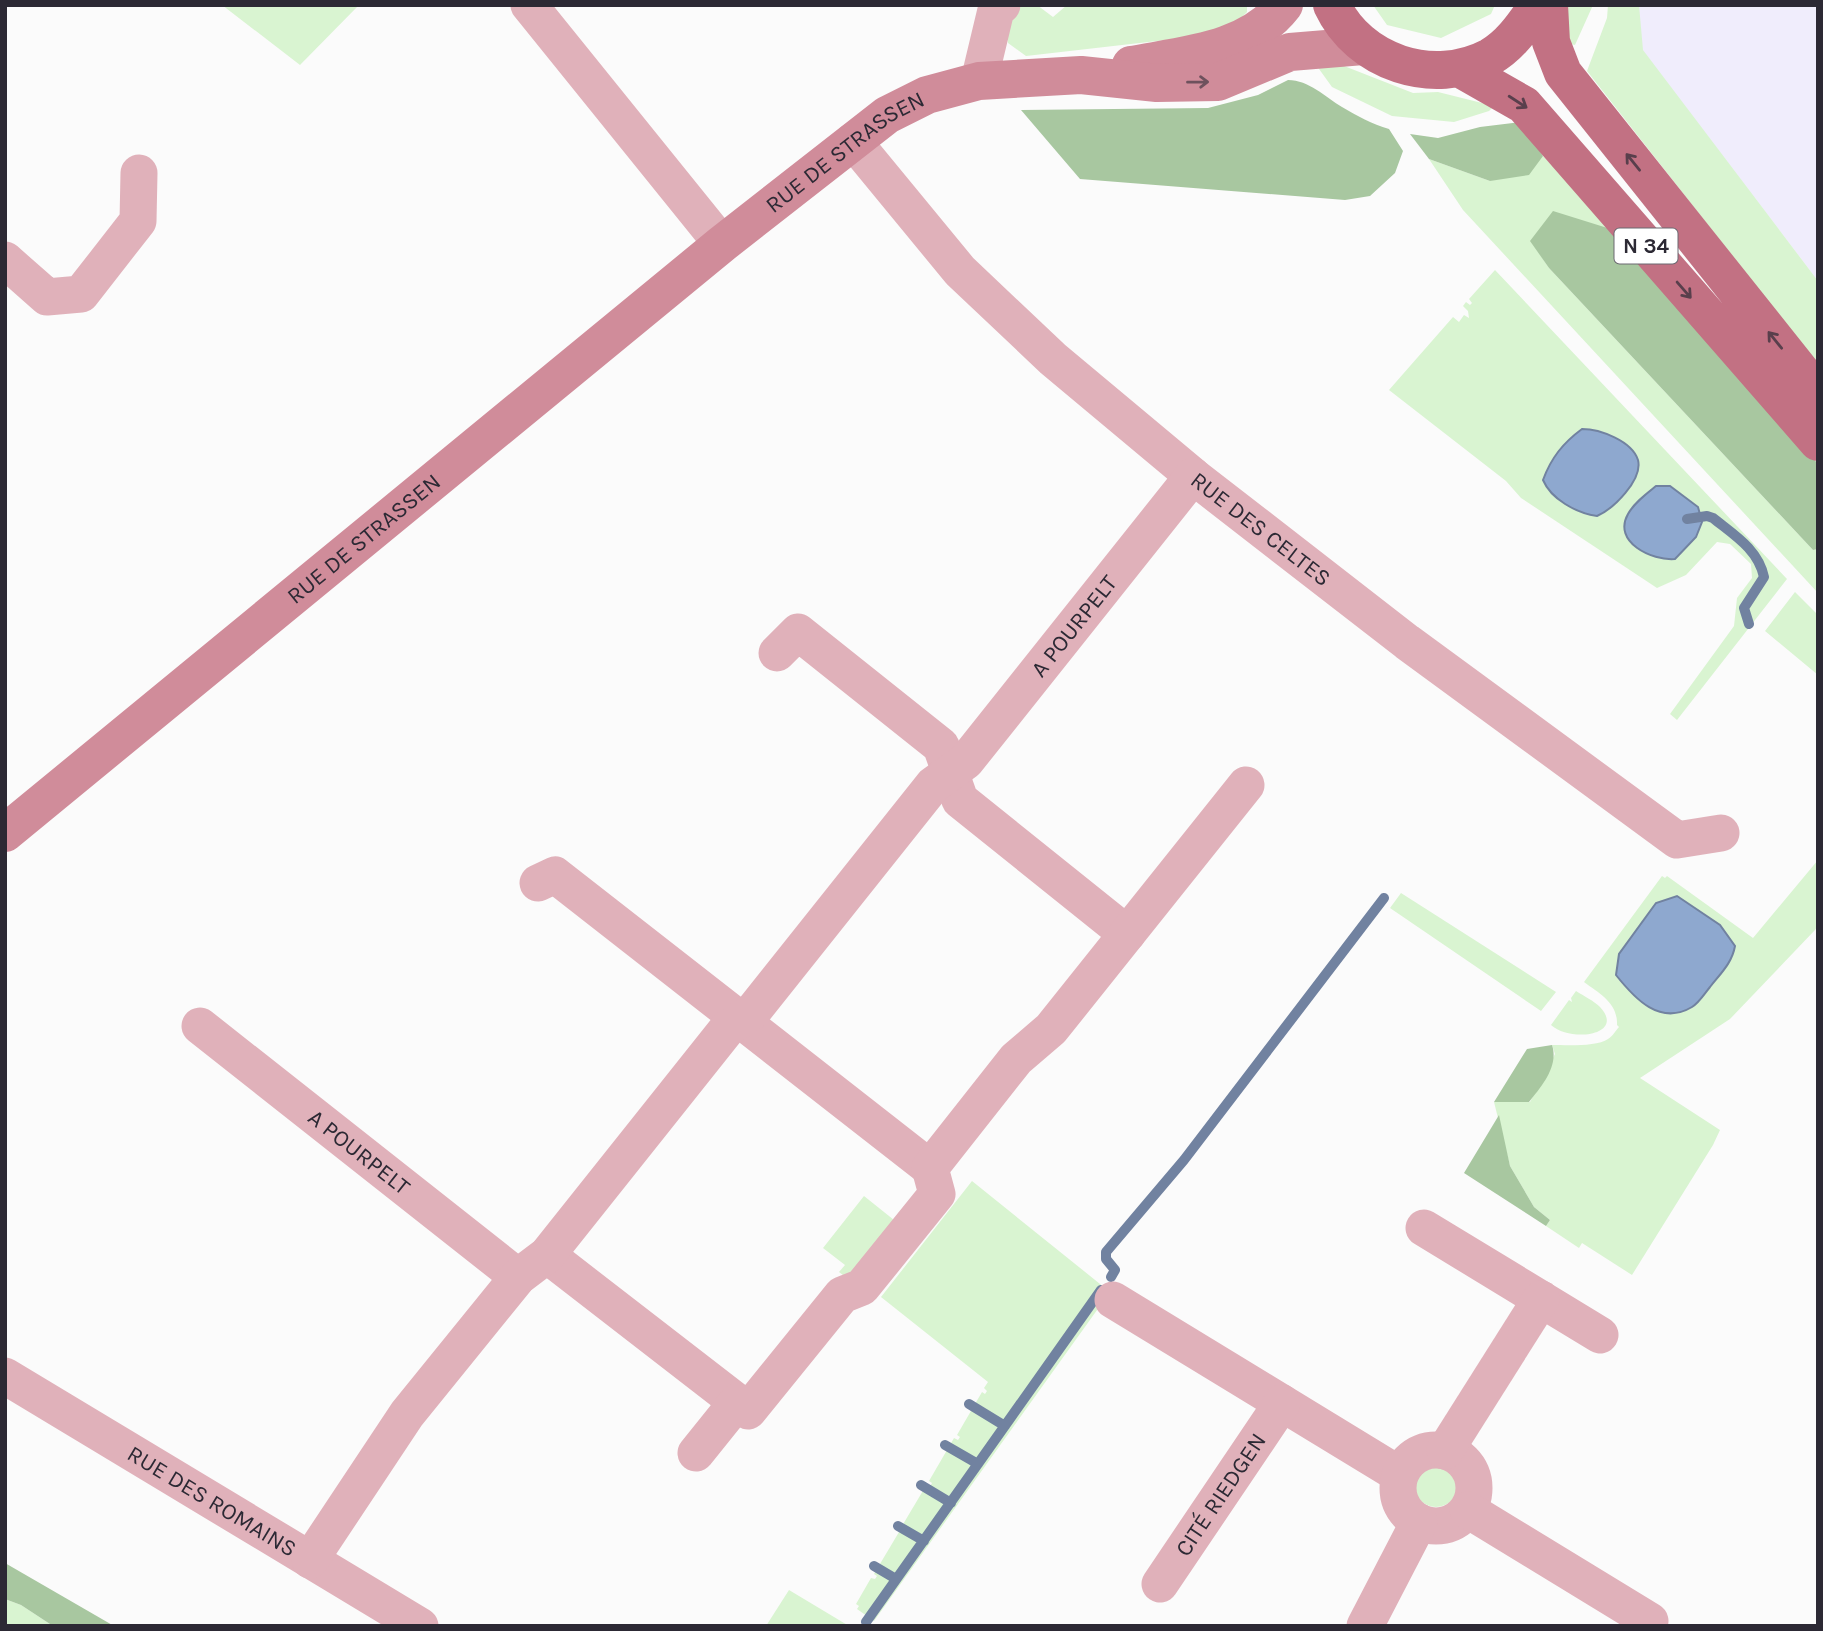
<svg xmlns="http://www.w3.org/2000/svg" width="1823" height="1631" viewBox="0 0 1823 1631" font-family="Karla,sans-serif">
<rect width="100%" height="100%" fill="#fbfbfb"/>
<path fill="#f0edfc" d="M 1635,5 L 1818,5 L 1818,281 L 1637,43 Z"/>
<path fill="#d9f4d1" d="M 222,5 L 359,5 L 300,65 Z
M 1023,5 L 1037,5 L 1053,17 L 1067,5 L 1247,5 L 1247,12 L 1236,23 L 1192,37 L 1026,56 L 1008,43 L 1005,21 Z
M 1373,5 L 1495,5 L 1491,14 L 1441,38 L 1387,25 Z
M 1566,5 L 1593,5 L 1575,45 L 1571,44 L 1565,26 Z
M 1608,5 L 1639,5 L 1643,50 L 1818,281 L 1818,365 L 1587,71 L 1607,18 Z
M 1314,62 L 1339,64 L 1413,93 L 1438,92 L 1494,106 L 1489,111 L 1454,122 L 1392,116 L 1332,87 Z
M 1543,156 L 1617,231 L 1531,241 L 1549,268 L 1813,550 L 1818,549 L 1818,593 L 1463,210 L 1429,159 L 1490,181 Z
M 1495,270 L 1787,579 L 1677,720 L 1670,714 L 1734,626 L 1737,598 L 1752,578 L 1751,564 L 1730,544 L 1717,542 L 1686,575 L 1657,588 L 1521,498 L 1506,481 L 1389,390 L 1453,317 L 1459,322 L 1464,315 L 1469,318 L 1468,311 L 1463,306 L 1466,302 L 1470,305 L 1472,303 L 1469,299 Z
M 1795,592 L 1818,615 L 1818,675 L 1765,631 Z
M 1818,860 L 1818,925 L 1815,930 L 1730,1019 L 1640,1078 L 1720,1130 L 1713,1145 L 1632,1275 L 1582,1243 L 1579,1248 L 1546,1226 L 1550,1220 L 1534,1207 L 1510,1166 L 1494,1102 L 1530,1102 L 1555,1054 L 1552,1045 C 1566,1045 1597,1047 1608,1039 C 1613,1036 1616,1030 1619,1027 L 1617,1025 C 1618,1003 1600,994 1584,982 L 1662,876 L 1665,878 L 1667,876 L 1753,938 Z
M 1401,893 L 1556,992 L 1541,1011 L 1390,908 Z
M 1576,991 C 1584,996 1594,1001 1600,1007 C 1626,1035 1571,1043 1551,1025 L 1569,1000 L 1572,1002 L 1571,998 Z
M 972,1181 L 1110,1292 L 874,1621 L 857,1609 L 859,1606 L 856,1604 L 871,1578 L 875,1579 L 877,1576 L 874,1574 L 899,1532 L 902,1533 L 905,1529 L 902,1526 L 924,1489 L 928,1490 L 932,1483 L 929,1481 L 954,1438 L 958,1440 L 960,1437 L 957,1435 L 982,1392 L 985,1394 L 987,1391 L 984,1388 L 988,1382 L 881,1297 Z
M 864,1196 L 894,1220 L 848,1279 L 839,1272 L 845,1265 L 823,1248 Z
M1414 1485a22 22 0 1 1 44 0a22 22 0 1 1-44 0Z
M 789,1590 L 849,1626 L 766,1626 Z
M 5,1599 L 21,1605 L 53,1626 L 5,1626 Z"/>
<path fill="#a8c7a0" d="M 1288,80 C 1309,80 1325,97 1342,107 C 1357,116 1372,124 1389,129 L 1403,151 L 1395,173 L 1370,196 L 1345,200 L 1080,179 L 1021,110 L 1208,108 L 1258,95 Z
M 1521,122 L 1543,156 L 1529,175 L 1490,181 L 1429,159 L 1410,134 L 1438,138 L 1480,127 Z
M 1553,211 L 1617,231 L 1818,464 L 1818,549 L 1813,550 L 1549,268 L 1530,241 Z
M 1552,1045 C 1559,1066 1542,1086 1529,1102 L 1494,1102 L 1527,1049 Z
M 1499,1115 L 1510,1166 L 1534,1207 L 1550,1220 L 1546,1226 L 1464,1173 Z
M 5,1563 L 114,1626 L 53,1626 L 21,1605 L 5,1599 Z"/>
<path fill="#8ea8cf" stroke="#7182a0" stroke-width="2" d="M 1582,429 C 1600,429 1632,441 1638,460 C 1643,480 1613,509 1597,516 C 1576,513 1551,499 1543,480 C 1551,458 1563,443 1582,429 Z
M 1656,486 L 1670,486 L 1698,507 L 1702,522 L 1696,537 L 1675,559 C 1652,561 1612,542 1628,514 C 1634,503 1646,494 1656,486 Z
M 1677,896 L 1720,925 L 1735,946 C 1732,963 1721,973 1710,987 C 1705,993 1699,1003 1692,1007 C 1660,1026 1635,999 1616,975 L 1619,954 L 1656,903 Z"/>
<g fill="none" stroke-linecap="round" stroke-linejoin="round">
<path stroke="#7182a0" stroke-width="10" d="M 1687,519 L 1707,516 L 1713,518 C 1734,535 1758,549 1764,577 L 1744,608 L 1749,624
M 1111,1277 L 1115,1270 L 1106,1259 L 1106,1252 L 1184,1160 L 1384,898
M 969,1404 L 1005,1426
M 945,1445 L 978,1464
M 921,1485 L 951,1503
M 898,1526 L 924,1541
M 874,1566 L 896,1579
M 866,1622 L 1101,1290"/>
<g stroke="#e0b1ba" stroke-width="37">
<path d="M 529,5 L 722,244"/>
<path d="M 979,81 L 996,10 L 1002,5"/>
<path id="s1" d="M 853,141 L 960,271 L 1053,359 L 1193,476 L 1407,642 L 1677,840 L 1721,833"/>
<path d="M 5,260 L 47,297 L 81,294 L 138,221 L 139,173"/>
<path d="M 777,653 L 798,632 L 941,746 L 960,800 L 1127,934"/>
<path d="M 538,883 L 555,875 L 930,1168"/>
<path id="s2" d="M 200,1026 L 518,1277"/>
<path d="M 1424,1228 L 1600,1335"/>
<path d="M 547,1255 L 737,1402"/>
<path d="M 1113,1300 L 1400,1475"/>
<path id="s3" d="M 5,1376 L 420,1626"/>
<circle cx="1436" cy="1488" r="38"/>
<path d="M 1445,1451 L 1541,1299"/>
<path d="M 696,1453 L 737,1402 L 748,1411 L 842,1295 L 862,1287 L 937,1194 L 930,1168 L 1016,1059 L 1051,1029 L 1246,785"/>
<path d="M 1468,1510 L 1650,1621"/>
<path id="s4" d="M 310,1560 L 407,1414 L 518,1277 L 547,1255 L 727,1029 L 753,1011 L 933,785 L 966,761 L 1193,476"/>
<path id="s5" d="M 1160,1584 L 1282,1403"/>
<path d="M 1365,1626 L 1419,1522"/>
</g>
<g stroke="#d08c9a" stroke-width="38">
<path d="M 1131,65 C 1184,55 1249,51 1284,5"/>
<path id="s6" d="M 5,833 L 722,244 L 887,115 L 927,95 L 979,81 L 1081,75 L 1157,83 L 1218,82 L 1290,52 L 1363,46"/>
</g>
<path stroke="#c27183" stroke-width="38" d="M 1332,5 C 1359,63 1433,87 1490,57 C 1511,45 1524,25 1538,5
M 1549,5 L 1551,42 L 1563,73 L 1818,393
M 1459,68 L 1524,105 L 1818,442"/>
</g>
<defs><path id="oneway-shaft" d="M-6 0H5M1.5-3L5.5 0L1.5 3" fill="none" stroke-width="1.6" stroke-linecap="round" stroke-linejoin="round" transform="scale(1.75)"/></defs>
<use stroke="#6e515d" href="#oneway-shaft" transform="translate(1198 82) rotate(-1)"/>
<g stroke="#593f4c">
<use href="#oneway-shaft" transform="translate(1518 102) rotate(33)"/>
<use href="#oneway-shaft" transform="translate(1633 162) rotate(-129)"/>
<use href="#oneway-shaft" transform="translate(1684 290) rotate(49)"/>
<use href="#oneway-shaft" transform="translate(1775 340) rotate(-129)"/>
</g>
<g text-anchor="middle" stroke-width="5" stroke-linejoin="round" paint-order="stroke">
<rect fill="#fff" stroke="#6b6971" stroke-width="2" x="1614.5" y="228.5" width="63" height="35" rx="5"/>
<g font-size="21" font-weight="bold" fill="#2c2934">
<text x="1646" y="253">N 34</text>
</g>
<g font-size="23" fill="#2c2934" stroke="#fff">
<text dy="8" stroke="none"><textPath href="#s6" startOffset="1082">RUE DE STRASSEN</textPath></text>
<text dy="8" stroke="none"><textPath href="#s1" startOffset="565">RUE DES CELTES</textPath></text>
<text dy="8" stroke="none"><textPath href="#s6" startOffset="464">RUE DE STRASSEN</textPath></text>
<text dy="8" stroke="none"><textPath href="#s4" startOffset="1211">A POURPELT</textPath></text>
<text dy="8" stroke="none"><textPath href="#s2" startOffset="203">A POURPELT</textPath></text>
<text dy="8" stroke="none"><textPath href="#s5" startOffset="108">CITÉ RIEDGEN</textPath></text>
<text dy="8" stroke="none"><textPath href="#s3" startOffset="242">RUE DES ROMAINS</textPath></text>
</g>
</g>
<rect width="1823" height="1631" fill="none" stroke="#2c2934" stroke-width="14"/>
</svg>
